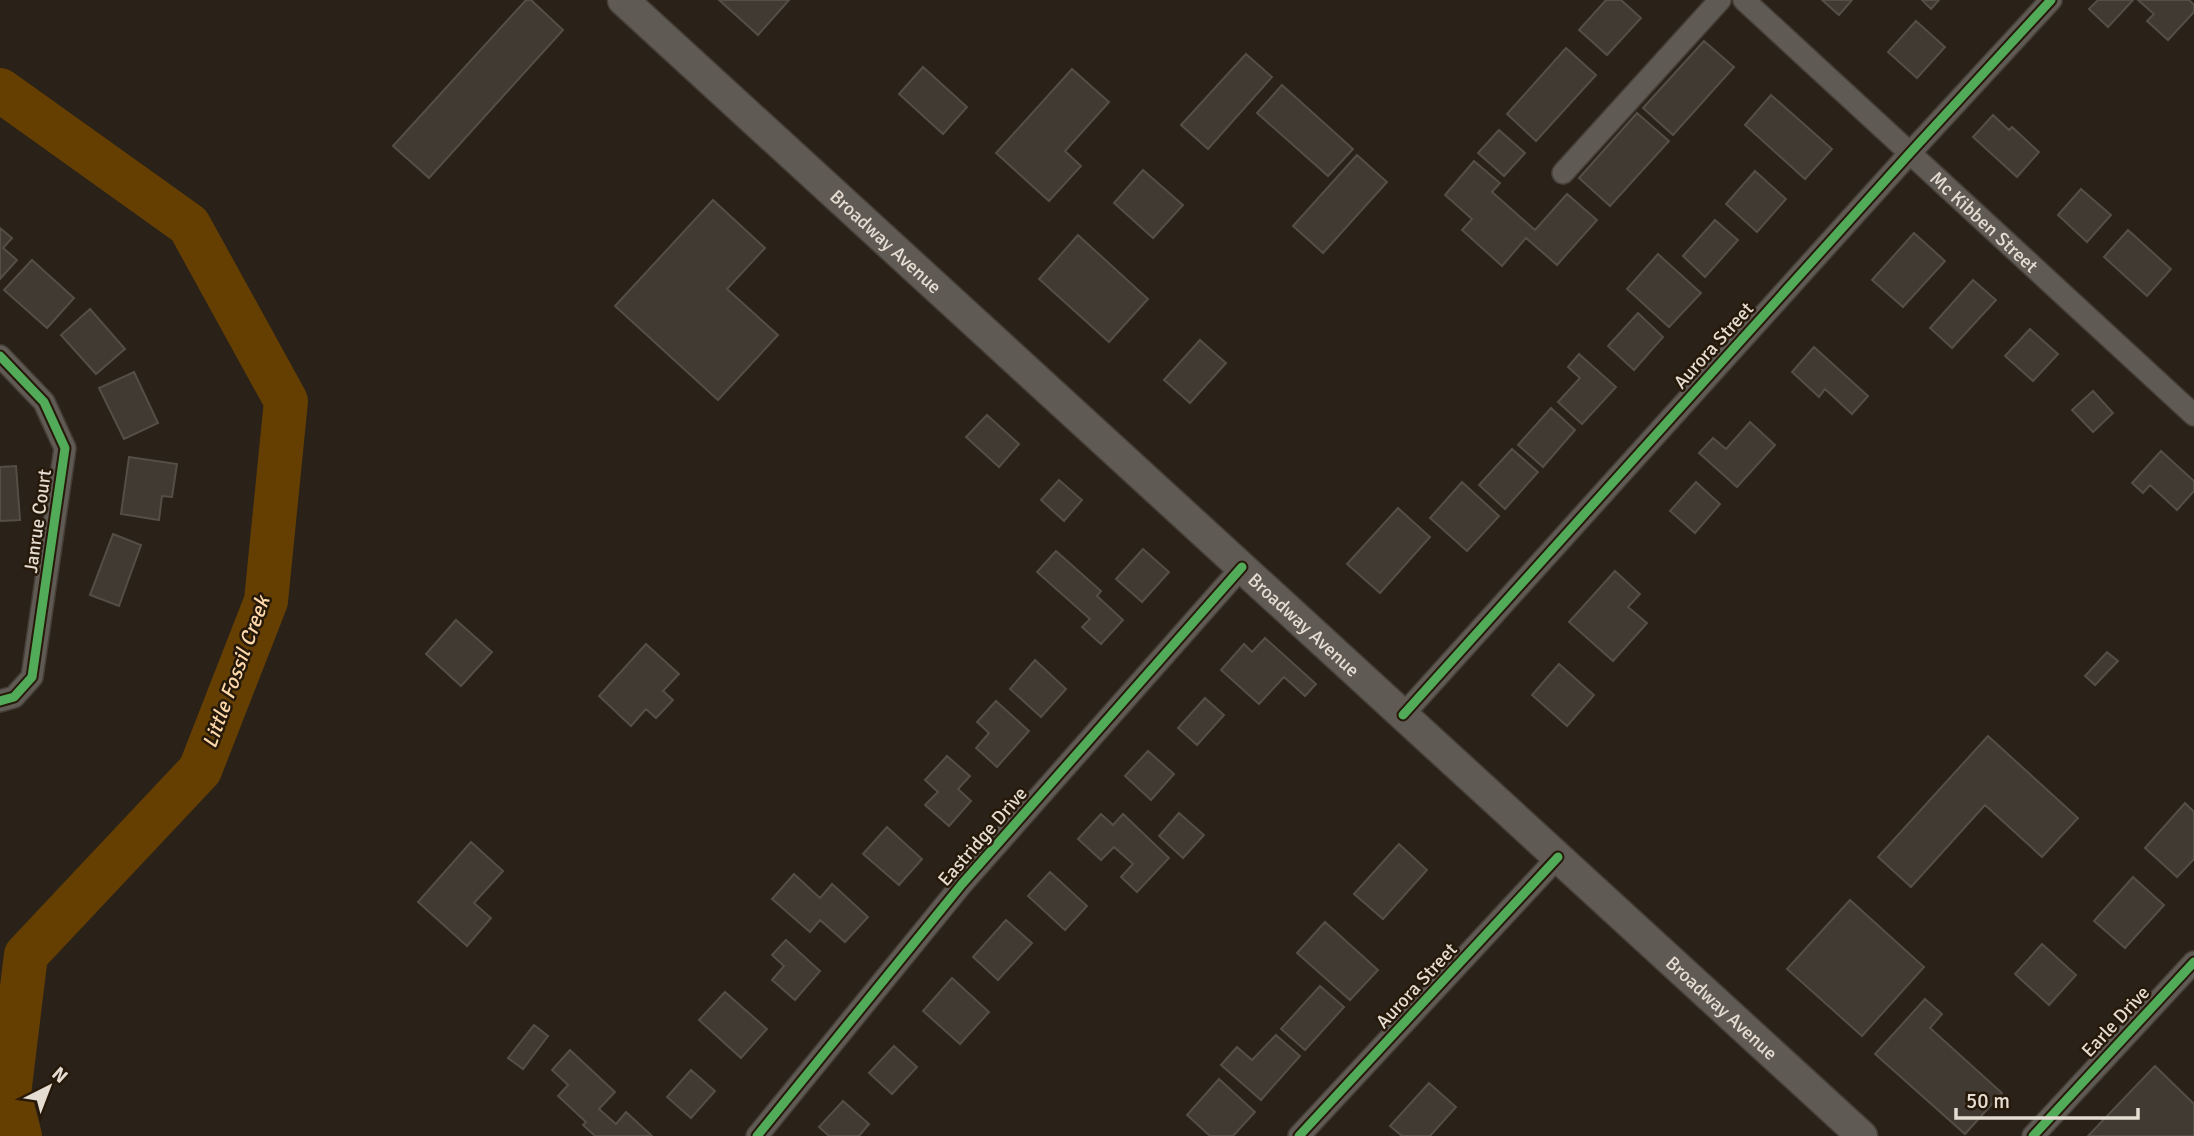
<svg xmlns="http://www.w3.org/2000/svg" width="2194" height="1136" viewBox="0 0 2194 1136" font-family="Signika,sans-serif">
<rect width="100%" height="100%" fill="#2a2219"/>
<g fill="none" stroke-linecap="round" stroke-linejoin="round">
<path stroke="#653f02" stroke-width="44" d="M 0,90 L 189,225 L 286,401 L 266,601 L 200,770 L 26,955 L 9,1094 L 20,1136"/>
</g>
<path fill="#413a33" stroke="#544e46" stroke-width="2" d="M 526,0 L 531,0 L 563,30 L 429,178 L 393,146 Z
M 719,0 L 789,0 L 758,35 Z
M 1606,0 L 1621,0 L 1641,18 L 1607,55 L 1579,30 Z
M 1822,0 L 1852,0 L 1839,15 Z
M 1922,0 L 1939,0 L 1931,9 Z
M 2098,0 L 2133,0 L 2108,27 L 2089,9 Z
M 2138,0 L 2189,0 L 2194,5 L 2194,12 L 2168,40 L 2147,21 L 2154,14 Z
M 1916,21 L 1945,47 L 1917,78 L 1888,52 Z
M 1704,41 L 1734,67 L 1673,135 L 1643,108 Z
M 1566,48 L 1596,75 L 1536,141 L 1507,114 Z
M 1246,54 L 1272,77 L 1208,149 L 1181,125 Z
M 923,67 L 967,107 L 943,134 L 899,94 Z
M 1072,69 L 1109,102 L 1065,151 L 1081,166 L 1049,201 L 996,153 Z
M 1282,85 L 1353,149 L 1328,176 L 1257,113 Z
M 1771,95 L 1832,149 L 1805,179 L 1745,125 Z
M 1637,113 L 1669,141 L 1610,206 L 1579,178 Z
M 1993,115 L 2009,130 L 2012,127 L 2039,152 L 2017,177 L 1973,137 Z
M 1499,130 L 1525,153 L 1504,176 L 1478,153 Z
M 1357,155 L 1387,182 L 1323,253 L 1293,226 Z
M 1474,161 L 1500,183 L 1492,192 L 1535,230 L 1567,194 L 1597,220 L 1557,265 L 1526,238 L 1502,266 L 1462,230 L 1472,219 L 1445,195 Z
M 1143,170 L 1183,205 L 1153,238 L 1114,203 Z
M 1755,171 L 1786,199 L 1757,232 L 1726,204 Z
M 2081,189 L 2111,215 L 2087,242 L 2058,215 Z
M 713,200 L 765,248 L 727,289 L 778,335 L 718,400 L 615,306 Z
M 1715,220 L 1738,240 L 1705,277 L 1683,256 Z
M 0,228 L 12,238 L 3,248 L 17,260 L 0,279 Z
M 2128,230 L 2171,269 L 2147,296 L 2104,257 Z
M 1914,233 L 1945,261 L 1903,307 L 1872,280 Z
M 1078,235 L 1148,299 L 1109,342 L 1039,279 Z
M 1658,254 L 1701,293 L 1669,327 L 1627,289 Z
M 32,260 L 74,298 L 47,328 L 4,290 Z
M 1973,280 L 1996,300 L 1952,348 L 1930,328 Z
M 90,309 L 125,349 L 96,374 L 61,335 Z
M 1638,313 L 1663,337 L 1634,370 L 1608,346 Z
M 2030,329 L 2058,354 L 2033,381 L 2005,356 Z
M 1200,340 L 1226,363 L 1190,403 L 1164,380 Z
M 1814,347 L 1868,396 L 1852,414 L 1825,389 L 1819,397 L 1792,372 Z
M 1579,354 L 1616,387 L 1582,424 L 1558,402 L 1580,378 L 1568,367 Z
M 134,372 L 158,423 L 124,439 L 99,388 Z
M 2093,391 L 2113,413 L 2093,432 L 2072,410 Z
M 1551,408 L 1575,430 L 1543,467 L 1518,445 Z
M 987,415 L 1019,444 L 999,467 L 966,437 Z
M 1750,422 L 1775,445 L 1737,487 L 1699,453 L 1713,438 L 1726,449 Z
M 1512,449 L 1538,472 L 1505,509 L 1479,485 Z
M 2161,451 L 2194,481 L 2194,491 L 2177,510 L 2150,485 L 2143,493 L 2132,483 Z
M 129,457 L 177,464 L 172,497 L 162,496 L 159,520 L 121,514 Z
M 16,466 L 20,520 L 0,521 L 0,467 Z
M 1059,480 L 1082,500 L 1064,521 L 1041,500 Z
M 1462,482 L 1499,516 L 1467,551 L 1430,518 Z
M 1696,482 L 1720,504 L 1695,533 L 1670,511 Z
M 1398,508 L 1430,537 L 1380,593 L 1347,564 Z
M 113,534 L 141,545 L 119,606 L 90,595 Z
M 1143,549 L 1169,572 L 1142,602 L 1116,579 Z
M 1056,551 L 1101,591 L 1097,596 L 1123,620 L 1101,644 L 1082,627 L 1090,619 L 1037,572 Z
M 1615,571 L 1640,594 L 1628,607 L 1647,623 L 1613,661 L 1569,622 Z
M 456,620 L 492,652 L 461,686 L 426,654 Z
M 1265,638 L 1316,684 L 1305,696 L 1284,677 L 1259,704 L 1221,670 L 1244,644 L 1252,652 Z
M 646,644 L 679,674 L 663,691 L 673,700 L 656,718 L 646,709 L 631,726 L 599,696 Z
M 2107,652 L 2118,661 L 2095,685 L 2085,676 Z
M 1035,660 L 1066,689 L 1041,717 L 1010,689 Z
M 1559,664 L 1594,695 L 1567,726 L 1532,695 Z
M 1205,698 L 1224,715 L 1197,745 L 1178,728 Z
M 996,701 L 1029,731 L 997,767 L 976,748 L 989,733 L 977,722 Z
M 1988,736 L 2078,818 L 2042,857 L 1985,805 L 1911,887 L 1878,857 Z
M 1148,751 L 1174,774 L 1151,800 L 1125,776 Z
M 947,756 L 970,776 L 958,789 L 971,801 L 949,826 L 925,805 L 938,792 L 925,780 Z
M 2185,803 L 2194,812 L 2194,859 L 2177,877 L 2145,848 Z
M 1179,813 L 1204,835 L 1183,858 L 1159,836 Z
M 1101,814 L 1113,825 L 1123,814 L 1169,858 L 1137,892 L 1121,877 L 1133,864 L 1114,847 L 1101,860 L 1078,839 Z
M 887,827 L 922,859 L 899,885 L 863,854 Z
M 471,842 L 503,871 L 474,903 L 491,918 L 467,946 L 418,902 Z
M 1399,844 L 1427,870 L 1383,919 L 1354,894 Z
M 1050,872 L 1087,906 L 1065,930 L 1028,896 Z
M 794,874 L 820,898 L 832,884 L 868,917 L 845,942 L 820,920 L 810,932 L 772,899 Z
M 2133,877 L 2164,905 L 2125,948 L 2094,921 Z
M 1850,900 L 1924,967 L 1862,1036 L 1787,969 Z
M 1006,920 L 1032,943 L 998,980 L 973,957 Z
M 1325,922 L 1378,970 L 1350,1000 L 1297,953 Z
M 786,940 L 820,971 L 795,1000 L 772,980 L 784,966 L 772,955 Z
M 2042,944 L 2076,975 L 2049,1005 L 2015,974 Z
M 952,978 L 989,1012 L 960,1044 L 923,1011 Z
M 1320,986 L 1344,1007 L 1305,1050 L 1281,1029 Z
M 725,992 L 767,1029 L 741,1058 L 699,1020 Z
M 1925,999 L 1942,1014 L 1930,1028 L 2002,1093 L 1965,1134 L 1875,1054 Z
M 534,1025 L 548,1036 L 523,1069 L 508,1058 Z
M 1276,1035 L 1300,1056 L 1261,1100 L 1221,1065 L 1237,1047 L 1252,1060 Z
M 894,1046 L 917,1067 L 892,1094 L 869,1073 Z
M 570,1050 L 615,1092 L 599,1109 L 616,1124 L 626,1112 L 652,1136 L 595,1136 L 583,1125 L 586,1122 L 558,1096 L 568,1085 L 552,1070 Z
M 2155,1066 L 2194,1104 L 2194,1136 L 2088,1136 Z
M 691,1070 L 715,1091 L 691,1118 L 667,1097 Z
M 1219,1079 L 1255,1112 L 1233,1136 L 1210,1136 L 1187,1115 Z
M 1429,1083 L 1456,1107 L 1430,1136 L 1402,1136 L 1390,1126 Z
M 843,1101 L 869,1124 L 859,1136 L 829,1136 L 819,1127 Z"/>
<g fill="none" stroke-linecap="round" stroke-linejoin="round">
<g stroke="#443e37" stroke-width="24">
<g id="street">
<path id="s1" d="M 1744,0 L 2194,415"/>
<path d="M 1563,173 L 1720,0"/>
<path d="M 0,356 L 44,402 L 65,448 L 32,677 L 14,697 L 0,701"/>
<path d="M 1403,715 L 1910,153 L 2051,0"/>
<path d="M 757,1136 L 962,884 L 1242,567"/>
<path d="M 1299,1136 L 1558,857"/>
<path d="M 2033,1136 L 2194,962"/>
</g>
</g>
<g stroke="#443e37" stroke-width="33">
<g id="secondary">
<path id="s2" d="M 623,0 L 1862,1136"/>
</g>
</g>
<use href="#street" stroke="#605a54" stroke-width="21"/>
<use href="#secondary" stroke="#605a54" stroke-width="30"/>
<g stroke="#26190a" stroke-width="13">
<path id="cycleway" d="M 0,356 L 44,402 L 65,448 L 32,677 L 14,697 L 0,701
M 1403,715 L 1910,153 L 2051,0
M 757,1136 L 962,884 L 1242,567
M 1299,1136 L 1558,857
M 2033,1136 L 2194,962"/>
</g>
<use href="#cycleway" stroke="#51ab58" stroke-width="9"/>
</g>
<g text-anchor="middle" stroke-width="5" stroke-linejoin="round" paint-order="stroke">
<g font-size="19" fill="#e5dcd2" stroke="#26190a">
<text dy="7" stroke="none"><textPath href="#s1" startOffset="327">Mc Kibben Street</textPath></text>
<text dy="7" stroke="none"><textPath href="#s2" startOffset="357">Broadway Avenue</textPath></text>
<text transform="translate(1713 345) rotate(-48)" y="7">Aurora Street</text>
<text transform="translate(37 521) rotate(-82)" y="7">Janrue Court</text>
<text dy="7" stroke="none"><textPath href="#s2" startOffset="924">Broadway Avenue</textPath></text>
<text transform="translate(982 836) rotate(-49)" y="7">Eastridge Drive</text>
<text transform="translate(1416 985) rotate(-47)" y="7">Aurora Street</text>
<text dy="7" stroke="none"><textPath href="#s2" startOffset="1491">Broadway Avenue</textPath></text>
<text transform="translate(2115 1021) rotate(-47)" y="7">Earle Drive</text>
</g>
<g font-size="21" font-style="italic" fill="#fed7aa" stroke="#26190a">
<text transform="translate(236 672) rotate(-70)" y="7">Little Fossil Creek</text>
</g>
</g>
<g transform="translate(49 1087) rotate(42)" stroke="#26190a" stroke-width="5" paint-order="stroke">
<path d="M0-5L12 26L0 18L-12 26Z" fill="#e5dcd2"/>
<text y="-10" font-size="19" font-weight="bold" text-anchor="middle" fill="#e5dcd2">N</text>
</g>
<path d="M1956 1108v10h182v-10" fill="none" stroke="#e5dcd2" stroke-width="3.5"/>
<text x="1966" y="1108" font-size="21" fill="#e5dcd2" stroke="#26190a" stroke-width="5" paint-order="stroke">50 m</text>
</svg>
